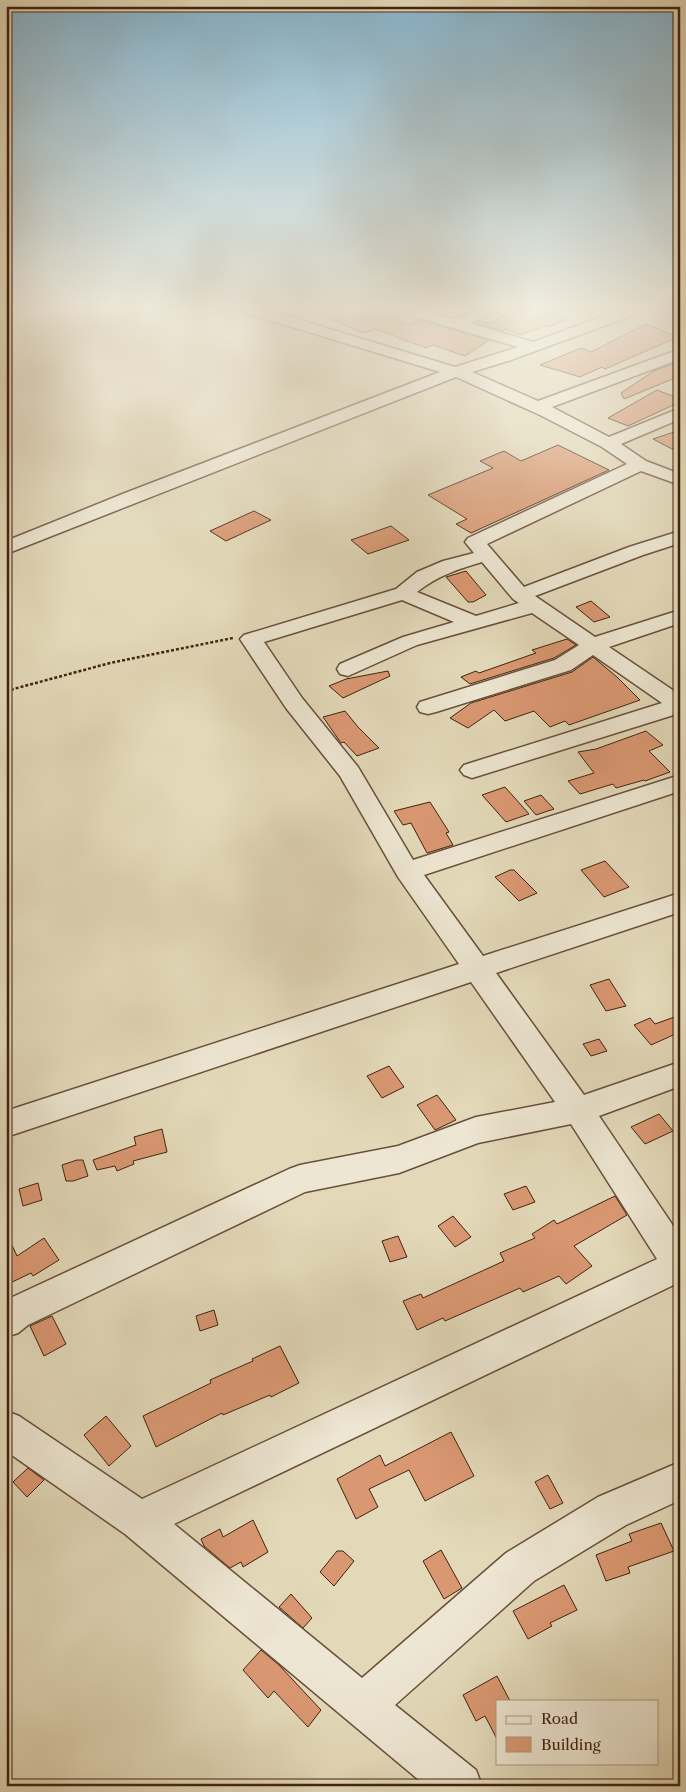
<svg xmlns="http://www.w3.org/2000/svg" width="686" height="1792" viewBox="0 0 686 1792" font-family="'Libre Caslon Text',serif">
<rect width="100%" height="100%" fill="#e3d9b9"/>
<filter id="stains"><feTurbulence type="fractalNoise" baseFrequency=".004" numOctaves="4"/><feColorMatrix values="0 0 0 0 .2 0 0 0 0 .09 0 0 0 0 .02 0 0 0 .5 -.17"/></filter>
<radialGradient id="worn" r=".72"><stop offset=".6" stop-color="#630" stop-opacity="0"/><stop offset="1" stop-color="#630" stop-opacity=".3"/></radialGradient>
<path fill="#da9872" stroke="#402310" d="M 309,310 L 368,310 L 380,319 L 386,316 L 408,324 L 419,320 L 489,340 L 465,356 L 433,345 L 426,348 L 375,329 L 364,333 Z
M 515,310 L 545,310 L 567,319 L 548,327 L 544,326 L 520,335 L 506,329 L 503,331 L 475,323 L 481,321 L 488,324 Z
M 646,324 L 678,337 L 605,369 L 602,367 L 580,377 L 540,365 L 581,348 L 591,352 Z
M 680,361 L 680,376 L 624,399 L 621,393 L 654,371 Z
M 657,390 L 680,399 L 680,402 L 628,426 L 608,418 Z
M 680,430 L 680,446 L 672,449 L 653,439 Z
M 558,445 L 609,470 L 471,533 L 456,524 L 467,519 L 428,495 L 493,468 L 480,461 L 504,451 L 521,461 Z
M 254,511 L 271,520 L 226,541 L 210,531 Z
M 391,526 L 409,540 L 368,554 L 351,540 Z
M 466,571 L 486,595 L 473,602 L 468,602 L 446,577 Z
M 591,601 L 597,606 L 610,617 L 594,622 L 576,607 Z
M 567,639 L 576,645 L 554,658 L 470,684 L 461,677 L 476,671 L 479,673 L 536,653 L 532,650 Z
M 593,657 L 617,677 L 640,700 L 569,725 L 565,721 L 550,727 L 534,711 L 505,721 L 494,710 L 468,728 L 450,718 L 471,703 L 572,672 Z
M 388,671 L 390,676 L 343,698 L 329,686 L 346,679 Z
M 345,711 L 358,727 L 379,748 L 357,756 L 344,742 L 341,743 L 323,717 Z
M 646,731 L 663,745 L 649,751 L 670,772 L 645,781 L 644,780 L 616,788 L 613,784 L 580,794 L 568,781 L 594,773 L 578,752 L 596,749 Z
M 505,787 L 529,814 L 506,822 L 482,795 Z
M 541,795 L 554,809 L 536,815 L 524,801 Z
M 430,802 L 449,832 L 446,833 L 453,845 L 427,853 L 411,823 L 403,825 L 394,811 Z
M 605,861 L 629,887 L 604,897 L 581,870 Z
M 510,870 L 514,870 L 537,893 L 519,901 L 495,877 Z
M 609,979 L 626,1006 L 606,1011 L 590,985 Z
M 680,1015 L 680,1032 L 651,1045 L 634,1025 L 650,1018 L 655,1024 Z
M 599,1039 L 607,1051 L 591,1056 L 583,1044 Z
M 389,1066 L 404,1087 L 382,1098 L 367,1076 Z
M 437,1095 L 456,1120 L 435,1130 L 417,1105 Z
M 659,1114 L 673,1131 L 645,1144 L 631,1127 Z
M 162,1129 L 167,1152 L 133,1161 L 134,1164 L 117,1171 L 115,1166 L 97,1170 L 93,1160 L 136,1145 L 134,1137 Z
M 77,1160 L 83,1160 L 88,1176 L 73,1181 L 66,1181 L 62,1165 Z
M 38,1183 L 42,1200 L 23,1206 L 19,1189 Z
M 526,1186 L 535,1202 L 513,1210 L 504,1194 Z
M 615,1196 L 627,1215 L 574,1246 L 592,1266 L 566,1284 L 559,1276 L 523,1292 L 520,1288 L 445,1321 L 443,1318 L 417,1330 L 403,1301 L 421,1294 L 423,1298 L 504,1261 L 500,1253 L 535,1238 L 532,1234 L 554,1220 L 557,1224 Z
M 453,1216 L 471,1237 L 455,1247 L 438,1226 Z
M 6,1232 L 17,1256 L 44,1238 L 59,1260 L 33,1276 L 31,1273 L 6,1285 Z
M 398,1236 L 407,1257 L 390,1262 L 382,1241 Z
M 214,1310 L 218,1325 L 200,1331 L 196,1316 Z
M 52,1316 L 66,1344 L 44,1356 L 30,1326 Z
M 280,1346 L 299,1383 L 271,1397 L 270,1395 L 223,1415 L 222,1413 L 156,1447 L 143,1416 L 211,1383 L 210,1380 L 253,1361 L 252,1359 Z
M 106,1416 L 131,1446 L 109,1466 L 84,1435 Z
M 451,1432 L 474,1476 L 425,1501 L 409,1470 L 369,1489 L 378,1507 L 356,1519 L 337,1479 L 380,1455 L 385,1466 Z
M 28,1468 L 44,1480 L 27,1497 L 13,1482 Z
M 548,1475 L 563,1503 L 550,1509 L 535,1482 Z
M 253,1520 L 268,1552 L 243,1567 L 241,1562 L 230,1568 L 204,1546 L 201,1539 L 220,1529 L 223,1537 Z
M 661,1523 L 674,1551 L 628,1567 L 630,1573 L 606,1581 L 596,1555 L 632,1541 L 629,1534 Z
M 441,1550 L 462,1588 L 444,1599 L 423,1561 Z
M 337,1551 L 343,1551 L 354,1561 L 334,1586 L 320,1572 Z
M 564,1585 L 577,1610 L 550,1623 L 552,1626 L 528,1639 L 513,1611 Z
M 291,1594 L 312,1618 L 303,1628 L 279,1607 Z
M 261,1650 L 279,1665 L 321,1710 L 308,1727 L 274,1691 L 268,1698 L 243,1670 Z
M 497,1676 L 510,1701 L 497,1701 L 497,1739 L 485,1716 L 476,1721 L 463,1695 Z"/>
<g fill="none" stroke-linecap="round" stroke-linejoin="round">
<g stroke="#69503a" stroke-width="3">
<path id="minor" d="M 244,310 L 267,310 L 455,367 L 518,347 L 403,313 L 401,310 L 424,310 L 454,319 L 478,310 L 499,310 L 497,313 L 469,323 L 533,342 L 620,310 L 641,310 L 639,313 L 511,360 L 472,372 L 538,401 L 680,349 L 680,359 L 552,407 L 609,437 L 680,408 L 680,419 L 621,444 L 646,461 L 680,474 L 680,485 L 641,471 L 487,544 L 524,587 L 629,547 L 680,531 L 680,543 L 643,555 L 535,596 L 595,637 L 680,610 L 680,623 L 609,647 L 680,695 L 680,713 L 472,778 L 464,775 L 460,770 L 464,765 L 662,703 L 593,655 L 571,670 L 436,712 L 428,714 L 420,712 L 417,707 L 420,702 L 555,660 L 579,645 L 532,613 L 417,645 L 348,676 L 340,674 L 337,669 L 340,664 L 403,637 L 454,622 L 402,600 L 264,642 L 302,698 L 358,767 L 413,860 L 680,775 L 680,791 L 424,875 L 483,956 L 680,893 L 680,912 L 496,973 L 584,1095 L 680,1062 L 680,1086 L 599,1116 L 680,1236 L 680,1282 L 174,1524 L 362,1678 L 506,1553 L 598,1497 L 680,1462 L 680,1500 L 626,1525 L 534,1581 L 395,1705 L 476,1770 L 482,1786 L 426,1786 L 125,1534 L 6,1451 L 6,1411 L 19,1416 L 142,1499 L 657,1259 L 571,1124 L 478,1143 L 399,1173 L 305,1192 L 28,1325 L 18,1333 L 6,1337 L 6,1300 L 289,1169 L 300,1165 L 398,1146 L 476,1117 L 555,1102 L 471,982 L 6,1137 L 6,1111 L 459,964 L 398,877 L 340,776 L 286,708 L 240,639 L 244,635 L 396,589 L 417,572 L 443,561 L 474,553 L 465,542 L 468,538 L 627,464 L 602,447 L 540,415 L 456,377 L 6,554 L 6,541 L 125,493 L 440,372 L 246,313 ZM 482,562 L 513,599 L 519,603 L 476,616 L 417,592 C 437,576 458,569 482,562 Z"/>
</g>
<path stroke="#402310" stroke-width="2.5" stroke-dasharray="3 2" stroke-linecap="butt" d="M 6,691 L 110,663 L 233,638"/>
<use href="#minor" fill="#ede6d2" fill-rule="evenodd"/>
</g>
<linearGradient id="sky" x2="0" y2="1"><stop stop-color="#87b6d0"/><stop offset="0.55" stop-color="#f2eee0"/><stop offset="1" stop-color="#f2eee0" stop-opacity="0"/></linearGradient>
<rect width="686" height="561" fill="url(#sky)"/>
<rect width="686" height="1792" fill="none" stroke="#e3d9b9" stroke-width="25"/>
<rect x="8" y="8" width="671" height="1777" fill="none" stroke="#402310" stroke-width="2.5"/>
<rect x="12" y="12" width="661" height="1767" fill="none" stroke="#402310"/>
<rect x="496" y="1700" width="162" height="65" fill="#ede6d2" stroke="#a89884"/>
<rect x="506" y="1716" width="25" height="8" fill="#ede6d2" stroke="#a89884"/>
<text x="541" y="1724" font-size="15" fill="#402310">Road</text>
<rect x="506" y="1737" width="25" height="15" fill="#da9872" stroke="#a89884"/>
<text x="541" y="1750" font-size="15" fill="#402310">Building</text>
<rect width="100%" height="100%" filter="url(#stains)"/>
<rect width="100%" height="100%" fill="url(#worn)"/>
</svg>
